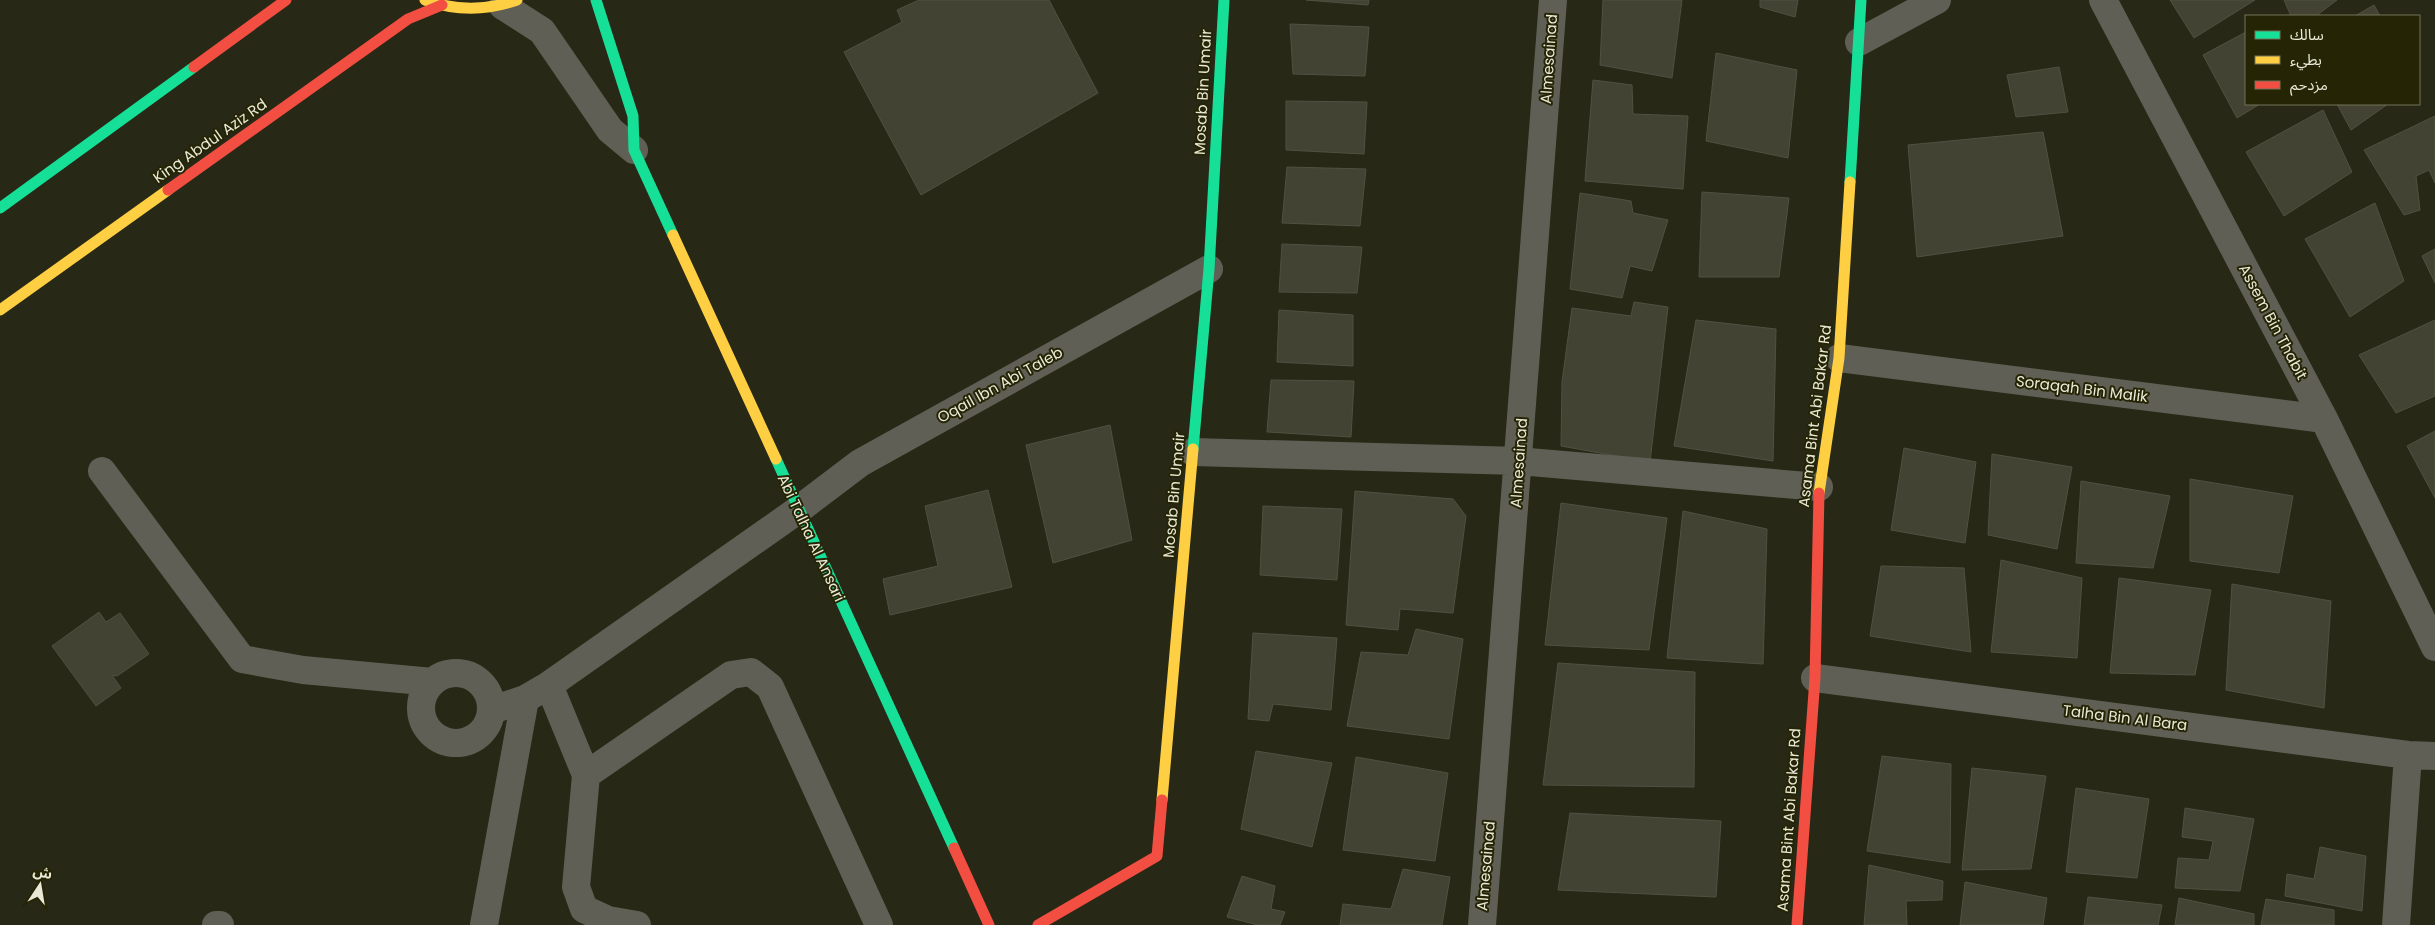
<svg xmlns="http://www.w3.org/2000/svg" width="2435" height="925" viewBox="0 0 2435 925" font-family="Poppins,'Noto Sans Arabic',sans-serif">
<rect width="100%" height="100%" fill="#282816"/>
<path fill="#434334" stroke="#515143" d="M 919,0 L 1049,0 L 1098,93 L 921,195 L 844,52 L 902,22 L 897,10 Z
M 1306,0 L 1369,0 L 1368,5 Z
M 1603,0 L 1682,0 L 1672,78 L 1600,65 Z
M 1760,0 L 1798,0 L 1795,17 L 1760,7 Z
M 2170,0 L 2255,0 L 2194,38 Z
M 2284,0 L 2337,0 L 2316,16 L 2291,16 Z
M 2374,5 L 2380,16 L 2355,16 Z
M 1290,24 L 1369,27 L 1365,76 L 1293,74 Z
M 2246,32 L 2246,104 L 2260,104 L 2237,118 L 2203,55 Z
M 1716,53 L 1797,70 L 1788,158 L 1706,141 Z
M 2059,67 L 2068,112 L 2016,117 L 2007,75 Z
M 1593,80 L 1632,85 L 1633,114 L 1688,116 L 1683,189 L 1585,181 Z
M 1286,101 L 1367,102 L 1364,154 L 1286,150 Z
M 2337,104 L 2388,104 L 2351,130 Z
M 2323,110 L 2352,172 L 2284,216 L 2246,152 Z
M 2435,116 L 2435,183 L 2429,170 L 2416,176 L 2420,210 L 2404,215 L 2364,150 Z
M 2043,132 L 2063,236 L 1917,257 L 1908,145 Z
M 1287,167 L 1366,169 L 1360,226 L 1282,223 Z
M 1702,192 L 1789,198 L 1779,277 L 1699,277 Z
M 1580,193 L 1631,201 L 1633,213 L 1668,220 L 1652,271 L 1630,266 L 1622,298 L 1570,289 Z
M 2375,203 L 2404,281 L 2350,317 L 2305,239 Z
M 1282,244 L 1362,247 L 1357,293 L 1279,292 Z
M 2435,249 L 2435,283 L 2422,256 Z
M 1634,302 L 1668,307 L 1650,462 L 1561,446 L 1562,382 L 1572,308 L 1631,316 Z
M 1279,310 L 1353,315 L 1353,366 L 1277,362 Z
M 1696,320 L 1776,329 L 1773,461 L 1674,446 Z
M 2435,320 L 2435,396 L 2396,413 L 2359,355 Z
M 1271,380 L 1354,381 L 1351,437 L 1267,432 Z
M 1110,425 L 1132,540 L 1053,563 L 1026,445 Z
M 2435,431 L 2435,498 L 2407,446 Z
M 1904,448 L 1976,462 L 1965,543 L 1891,530 Z
M 1992,454 L 2072,467 L 2057,549 L 1988,535 Z
M 2190,479 L 2293,496 L 2279,573 L 2190,561 Z
M 2081,481 L 2170,496 L 2153,568 L 2076,563 Z
M 988,490 L 1012,587 L 890,615 L 883,579 L 938,566 L 925,506 Z
M 1355,491 L 1453,499 L 1466,516 L 1453,613 L 1400,609 L 1398,630 L 1346,625 Z
M 1561,503 L 1667,518 L 1649,650 L 1545,645 Z
M 1263,506 L 1342,509 L 1337,580 L 1260,575 Z
M 1683,511 L 1767,529 L 1763,664 L 1667,658 Z
M 2001,560 L 2082,578 L 2077,658 L 1991,652 Z
M 1881,566 L 1964,568 L 1971,652 L 1870,636 Z
M 2119,578 L 2211,590 L 2195,675 L 2110,673 Z
M 2232,584 L 2331,601 L 2324,708 L 2226,690 Z
M 99,612 L 106,622 L 120,613 L 149,654 L 117,676 L 112,675 L 121,688 L 96,706 L 52,646 Z
M 1416,629 L 1463,639 L 1449,739 L 1347,726 L 1361,652 L 1408,655 Z
M 1253,633 L 1337,638 L 1331,710 L 1273,704 L 1269,721 L 1248,719 Z
M 1558,663 L 1695,672 L 1694,787 L 1543,785 Z
M 1256,751 L 1332,763 L 1312,847 L 1241,829 Z
M 1882,756 L 1951,764 L 1950,863 L 1867,851 Z
M 1356,757 L 1448,773 L 1435,861 L 1343,850 Z
M 1972,768 L 2046,776 L 2031,869 L 1962,870 Z
M 2076,788 L 2149,799 L 2137,878 L 2066,872 Z
M 2185,808 L 2254,819 L 2240,891 L 2175,888 L 2178,858 L 2209,860 L 2213,841 L 2182,837 Z
M 1570,813 L 1721,821 L 1716,897 L 1558,890 Z
M 2320,847 L 2366,856 L 2362,911 L 2285,896 L 2287,874 L 2314,879 Z
M 1869,865 L 1943,881 L 1942,900 L 1906,901 L 1907,925 L 1864,925 Z
M 1403,869 L 1450,877 L 1442,925 L 1340,925 L 1343,904 L 1391,909 Z
M 1242,876 L 1275,886 L 1271,909 L 1285,912 L 1280,925 L 1258,925 L 1227,917 Z
M 1965,882 L 2047,898 L 2043,925 L 1960,925 Z
M 2088,897 L 2162,905 L 2158,925 L 2084,925 Z
M 2179,898 L 2254,914 L 2254,925 L 2175,925 Z
M 2266,899 L 2334,910 L 2334,925 L 2261,925 Z"/>
<g fill="none" stroke-linecap="round" stroke-linejoin="round">
<path stroke="#5f5f55" stroke-width="28" d="M 2103,0 L 2324,419 L 2435,647
M 503,6 L 542,31 L 610,130 L 634,150
M 1859,42 L 1937,0
M 1839,358 L 2324,419
M 1193,452 L 1519,461 L 1819,487
M 102,471 L 242,659 L 303,670 L 433,682
M421 708a35 35 0 1 1 70 0a35 35 0 1 1-70 0Z
M 1815,678 L 2408,755 L 2435,756
M 549,685 L 586,775 L 731,675 L 751,672 L 770,687 L 879,925
M 492,710 L 525,699 L 549,685 L 798,510 L 860,463 L 1209,269
M 586,775 L 576,887 L 584,909 L 608,920 L 637,925
M 216,925 L 220,925
M 484,925 L 525,699
M 1482,925 L 1553,0
M 2396,925 L 2408,755"/>
<path stroke="#16e098" stroke-width="11" d="M 596,0 L 633,116 L 634,150 L 673,235
M 1850,182 L 1861,0
M 0,208 L 194,67
M 1193,449 L 1209,269 L 1224,0
M 776,459 L 954,848"/>
<path stroke="#ffcf43" stroke-width="11" d="M 425,0 C 456,11 486,11 517,0
M 673,235 L 776,459
M 0,310 L 168,190
M 1819,493 L 1839,358 L 1850,182
M 1162,800 L 1193,449"/>
<path stroke="#f24e42" stroke-width="11" d="M 194,67 L 286,0
M 168,190 L 408,19 L 442,5
M 954,848 L 989,925
M 1038,925 L 1157,856 L 1162,800
M 1797,925 L 1815,678 L 1819,493"/>
</g>
<g text-anchor="middle" stroke-width="4" stroke-linejoin="round" paint-order="stroke">
<g font-size="15" fill="#e9e9d7" stroke="#252505">
<text transform="translate(1549 59) rotate(-86)" y="5">Almesainad</text>
<text transform="translate(1203 92) rotate(-87)" y="5">Mosab Bin Umair</text>
<text transform="translate(210 141) rotate(-35)" y="5">King Abdul Aziz Rd</text>
<text transform="translate(2273 322) rotate(62)" y="5">Assem Bin Thabit</text>
<text transform="translate(1000 385) rotate(-29)" y="5">Oqail Ibn Abi Taleb</text>
<text transform="translate(2082 389) rotate(7)" y="5">Soraqah Bin Malik</text>
<text transform="translate(1815 416) rotate(-83)" y="5">Asama Bint Abi Bakar Rd</text>
<text transform="translate(1519 463) rotate(-86)" y="5">Almesainad</text>
<text transform="translate(1174 495) rotate(-85)" y="5">Mosab Bin Umair</text>
<text transform="translate(811 538) rotate(65)" y="5">Abi Talha Al Ansari</text>
<text transform="translate(2125 718) rotate(7)" y="5">Talha Bin Al Bara</text>
<text transform="translate(1789 820) rotate(-86)" y="5">Asama Bint Abi Bakar Rd</text>
<text transform="translate(1486 866) rotate(-85)" y="5">Almesainad</text>
</g>
</g>
<rect x="2245" y="15" width="175" height="90" fill="#252505" stroke="#737359"/>
<rect x="2255" y="31" width="25" height="8" fill="#16e098" stroke="#737359"/>
<text x="2290" y="40" font-size="15" fill="#e9e9d7">سالك</text>
<rect x="2255" y="56" width="25" height="8" fill="#ffcf43" stroke="#737359"/>
<text x="2290" y="65" font-size="15" fill="#e9e9d7">بطيء</text>
<rect x="2255" y="81" width="25" height="8" fill="#f24e42" stroke="#737359"/>
<text x="2290" y="90" font-size="15" fill="#e9e9d7">مزدحم</text>
<g transform="translate(40 885) rotate(12)" stroke="#252505" stroke-width="4" paint-order="stroke">
<path d="M0-4L9 19L0 12L-9 19Z" fill="#e9e9d7"/>
<text y="-8" font-size="14" font-weight="bold" text-anchor="middle" fill="#e9e9d7">ش</text>
</g>
</svg>
